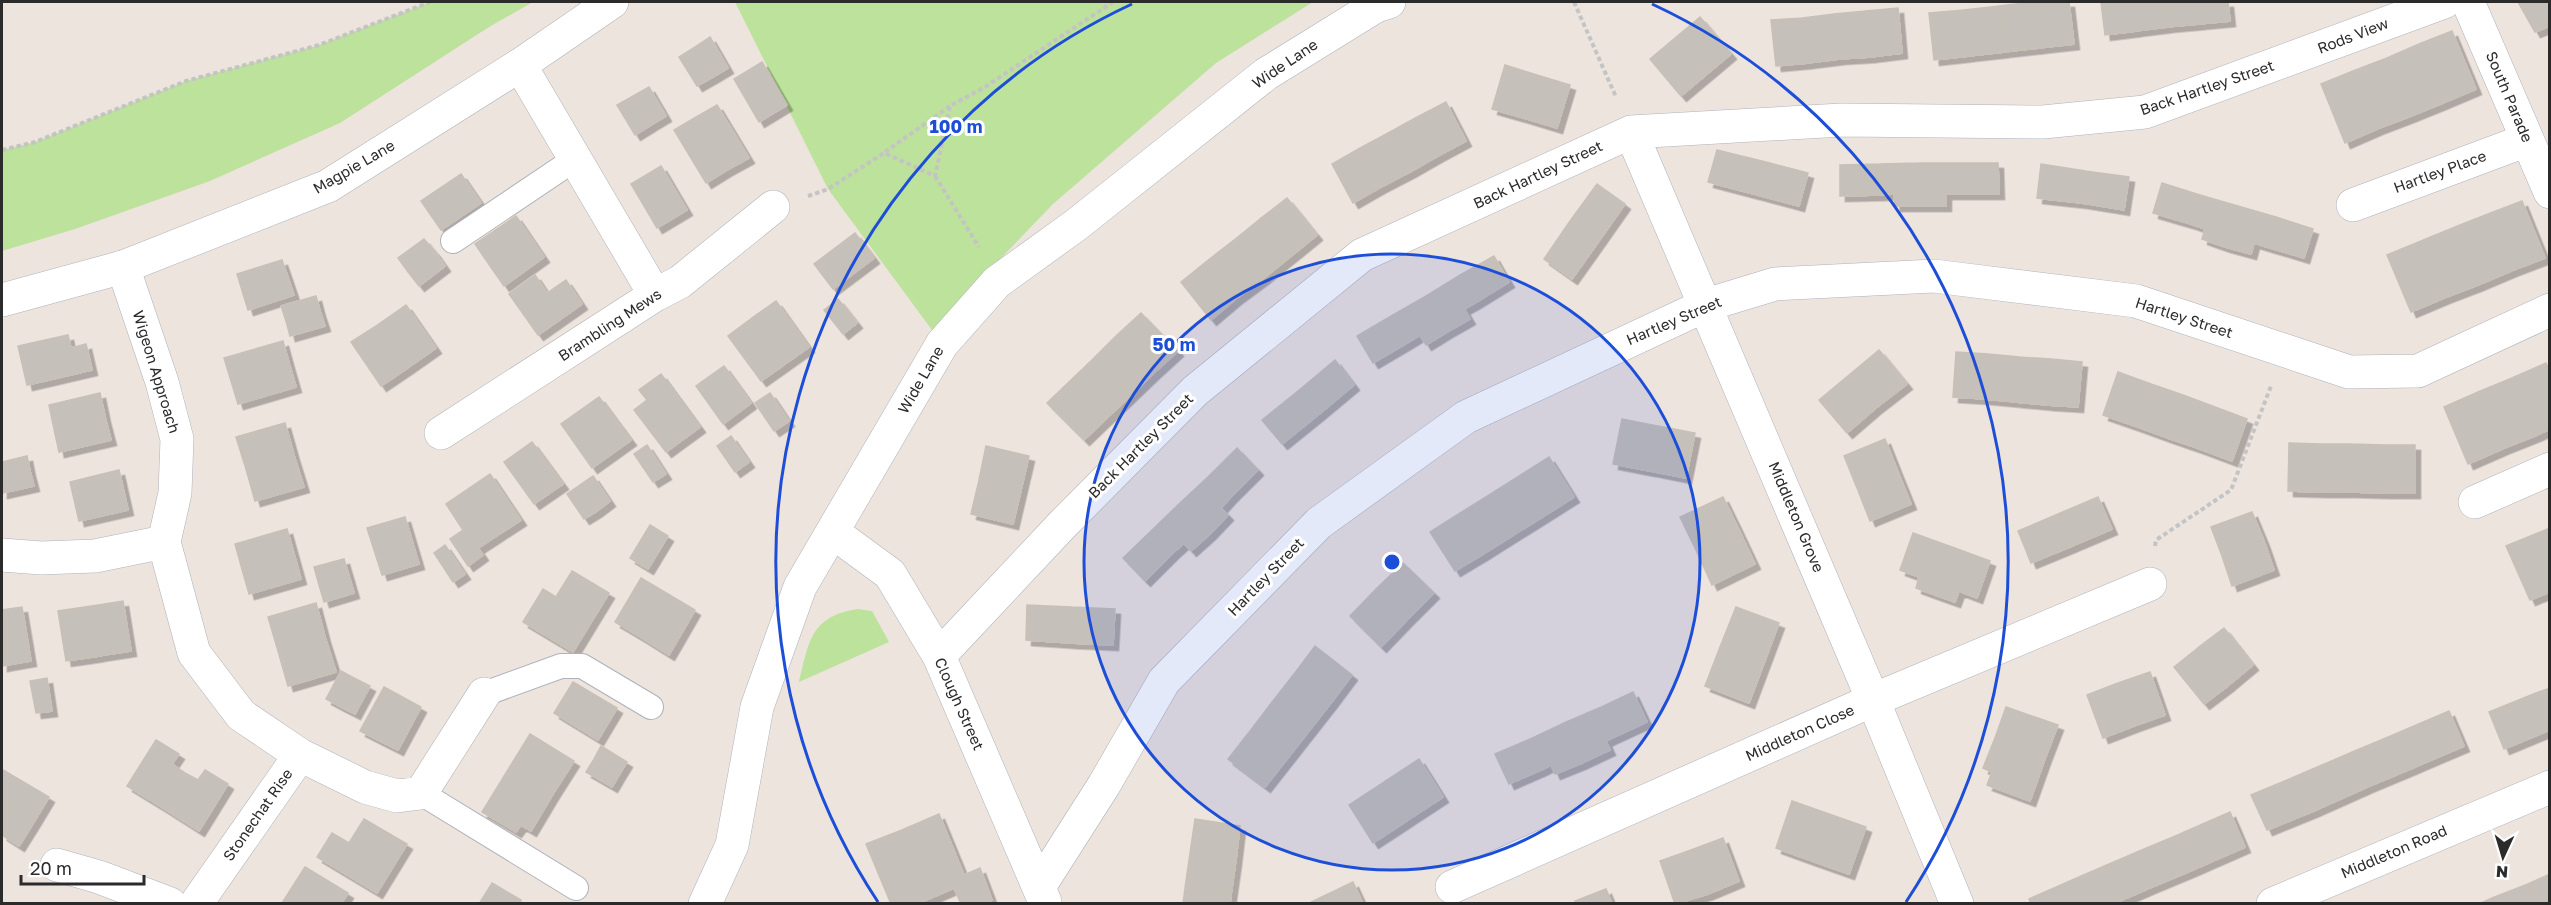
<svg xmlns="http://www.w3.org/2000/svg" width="2551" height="905" viewBox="0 0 2551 905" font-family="'Golos Text',sans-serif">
<defs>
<filter id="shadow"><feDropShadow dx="5.5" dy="5.5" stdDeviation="0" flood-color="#0004"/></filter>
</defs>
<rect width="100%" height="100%" fill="#ede4de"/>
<path fill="#bce29b" d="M 430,2 L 533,2 L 489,27 L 340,123 L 210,181 L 75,229 L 2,251 L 2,150 L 35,142 L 186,81 L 319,45 Z
M 735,2 L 1313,2 L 1216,63 L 1053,204 L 932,330 L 828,189 Z
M 858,609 L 872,611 L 889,642 L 799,682 C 809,641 811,616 858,609 Z"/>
<path fill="#c5c0b9" stroke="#c8c0b7" stroke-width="1.5" filter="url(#shadow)" d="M 2034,2 L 2039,48 L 2004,52 L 1999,6 Z
M 2034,2 L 2069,2 L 2074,44 L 2039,48 Z
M 2101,2 L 2133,2 L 2136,31 L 2105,35 Z
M 2133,2 L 2164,2 L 2167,27 L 2136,31 Z
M 2164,2 L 2196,2 L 2199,24 L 2167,27 Z
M 2196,2 L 2228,2 L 2230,21 L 2199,24 Z
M 2518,2 L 2550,2 L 2550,26 L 2535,32 Z
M 1999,6 L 2004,52 L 1969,56 L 1964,10 Z
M 1898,8 L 1902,53 L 1871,57 L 1866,11 Z
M 1964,10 L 1969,56 L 1934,60 L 1929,13 Z
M 1866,11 L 1871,57 L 1839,59 L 1834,14 Z
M 1834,14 L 1839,59 L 1808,63 L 1803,18 Z
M 1700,17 L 1731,54 L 1706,75 L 1675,38 Z
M 1803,18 L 1808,63 L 1776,66 L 1771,20 Z
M 2452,31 L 2476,89 L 2443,103 L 2419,44 Z
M 710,37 L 728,68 L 713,77 L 695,47 Z
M 1675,38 L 1706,75 L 1681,96 L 1650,59 Z
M 2419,44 L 2443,103 L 2411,116 L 2387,58 Z
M 695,47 L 713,77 L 697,86 L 679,57 Z
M 2387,58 L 2411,116 L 2377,129 L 2353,71 Z
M 762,62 L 787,105 L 759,122 L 734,79 Z
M 1505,65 L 1537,75 L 1524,118 L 1492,109 Z
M 2353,71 L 2377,129 L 2345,143 L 2321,84 Z
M 1537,75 L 1570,85 L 1557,128 L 1524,118 Z
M 649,87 L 666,116 L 651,125 L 633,96 Z
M 633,96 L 651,125 L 635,135 L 617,105 Z
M 1446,102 L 1466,141 L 1438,156 L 1417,117 Z
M 717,105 L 749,158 L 727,170 L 696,117 Z
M 696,117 L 727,170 L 706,183 L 674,130 Z
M 1417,117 L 1438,156 L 1410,172 L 1388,133 Z
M 1388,133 L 1410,172 L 1381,187 L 1360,148 Z
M 1360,148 L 1381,187 L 1353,203 L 1332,164 Z
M 1717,150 L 1762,161 L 1754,194 L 1708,182 Z
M 1762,161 L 1808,173 L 1799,206 L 1754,194 Z
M 1919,163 L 1959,163 L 1959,194 L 1946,194 L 1946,206 L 1919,206 Z
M 1919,163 L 1919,206 L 1895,206 L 1894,194 L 1880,195 L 1880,164 Z
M 1959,163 L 1998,163 L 1999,194 L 1959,194 Z
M 1880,164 L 1880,195 L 1840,196 L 1840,165 Z
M 2041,164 L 2085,171 L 2081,203 L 2037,198 Z
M 661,166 L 687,210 L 657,228 L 631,184 Z
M 2085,171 L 2129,177 L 2124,210 L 2081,203 Z
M 461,174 L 481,203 L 441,230 L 421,201 Z
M 2162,183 L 2200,195 L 2191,224 L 2153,213 Z
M 1597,184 L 1625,204 L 1599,241 L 1570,221 Z
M 2200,195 L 2238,206 L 2225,247 L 2202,239 L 2205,229 L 2191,224 Z
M 1287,198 L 1317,235 L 1290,257 L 1260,219 Z
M 2522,201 L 2545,258 L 2511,271 L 2488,214 Z
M 2238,206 L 2276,217 L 2267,247 L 2254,243 L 2251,254 L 2225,247 Z
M 2488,214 L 2511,271 L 2478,285 L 2455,227 Z
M 516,216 L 531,238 L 490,266 L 475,244 Z
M 2276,217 L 2313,229 L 2304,258 L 2267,247 Z
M 1260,219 L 1290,257 L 1264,278 L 1234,240 Z
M 1570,221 L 1599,241 L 1572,279 L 1544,259 Z
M 2455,227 L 2478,285 L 2444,298 L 2421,241 Z
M 855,233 L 874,258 L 833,289 L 814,264 Z
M 531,238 L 544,257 L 504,286 L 490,266 Z
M 424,239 L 435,252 L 408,272 L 398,258 Z
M 1234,240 L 1264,278 L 1237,298 L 1207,261 Z
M 2421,241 L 2444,298 L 2411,312 L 2387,255 Z
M 435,252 L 445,266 L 419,286 L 408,272 Z
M 1494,256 L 1509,282 L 1475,303 L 1460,275 Z
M 282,260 L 294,295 L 248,310 L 237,274 Z
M 1207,261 L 1237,298 L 1211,320 L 1181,282 Z
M 535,275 L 547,293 L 566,280 L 582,304 L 538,335 L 509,294 Z
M 1460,275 L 1475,303 L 1464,309 L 1470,319 L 1447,332 L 1426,296 Z
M 316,296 L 320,311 L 286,321 L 281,306 Z
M 1426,296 L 1447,332 L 1426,345 L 1420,335 L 1407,343 L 1391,316 Z
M 838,299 L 857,323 L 843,334 L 824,310 Z
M 776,301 L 809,347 L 785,364 L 752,318 Z
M 406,305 L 436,348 L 409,367 L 379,324 Z
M 320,311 L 325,326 L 290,336 L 286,321 Z
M 1141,313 L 1178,351 L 1154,373 L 1117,335 Z
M 1391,316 L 1407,343 L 1373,363 L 1357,336 Z
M 752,318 L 785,364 L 761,381 L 728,336 Z
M 379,324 L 409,367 L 381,386 L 351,342 Z
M 68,335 L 71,348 L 86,344 L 92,370 L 27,385 L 18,346 Z
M 1117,335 L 1154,373 L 1131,395 L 1094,358 Z
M 283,341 L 289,363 L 231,381 L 224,358 Z
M 1879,350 L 1907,384 L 1876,408 L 1849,375 Z
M 1956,352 L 1988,354 L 1985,399 L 1953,397 Z
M 1988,354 L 2019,357 L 2016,402 L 1985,399 Z
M 2019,357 L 2051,359 L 2047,405 L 2016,402 Z
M 1094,358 L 1131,395 L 1107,418 L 1071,380 Z
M 2051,359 L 2082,362 L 2078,407 L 2047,405 Z
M 1335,360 L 1354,385 L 1318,415 L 1298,391 Z
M 289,363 L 296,387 L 238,404 L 231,381 Z
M 2546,363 L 2550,371 L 2550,429 L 2537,435 L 2512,378 Z
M 724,366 L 751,403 L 723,424 L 696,386 Z
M 2118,372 L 2151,384 L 2135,426 L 2103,415 Z
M 661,374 L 700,427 L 666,452 L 634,410 L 647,400 L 639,390 Z
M 1849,375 L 1876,408 L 1847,433 L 1819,400 Z
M 2512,378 L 2537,435 L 2502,449 L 2478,392 Z
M 1071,380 L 1107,418 L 1084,440 L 1047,403 Z
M 2151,384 L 2183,395 L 2168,438 L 2135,426 Z
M 1298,391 L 1318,415 L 1282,444 L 1262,420 Z
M 2478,392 L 2502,449 L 2468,464 L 2444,407 Z
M 100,393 L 105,417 L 54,429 L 49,405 Z
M 770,393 L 789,421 L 774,431 L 755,403 Z
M 2183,395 L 2215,407 L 2200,449 L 2168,438 Z
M 599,397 L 631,440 L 592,468 L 561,424 Z
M 2215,407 L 2247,419 L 2232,461 L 2200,449 Z
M 105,417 L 111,440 L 59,452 L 54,429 Z
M 1622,419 L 1658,426 L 1650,471 L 1613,464 Z
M 285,423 L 294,455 L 246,469 L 236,437 Z
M 1658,426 L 1695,433 L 1686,478 L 1650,471 Z
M 731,436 L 749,462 L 735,472 L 717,446 Z
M 1885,439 L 1898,472 L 1857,488 L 1844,456 Z
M 532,442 L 563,484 L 534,504 L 504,462 Z
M 2289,443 L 2320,444 L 2320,492 L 2288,491 Z
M 2320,444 L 2352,444 L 2351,492 L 2320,492 Z
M 2352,444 L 2384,445 L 2383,493 L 2351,492 Z
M 647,445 L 666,474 L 653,482 L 634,454 Z
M 2384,445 L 2415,445 L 2415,493 L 2383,493 Z
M 986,446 L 1029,456 L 1021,490 L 979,480 Z
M 1237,448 L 1258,470 L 1230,498 L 1209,476 Z
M 294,455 L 304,487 L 255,501 L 246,469 Z
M 27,456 L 30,471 L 2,477 L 2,462 Z
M 1549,457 L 1574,497 L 1544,516 L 1519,476 Z
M 119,470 L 128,510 L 79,521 L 70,482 Z
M 30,471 L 34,486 L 2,493 L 2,477 Z
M 1898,472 L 1911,504 L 1870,521 L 1857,488 Z
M 490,474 L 521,520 L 498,535 L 468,489 Z
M 593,476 L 610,501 L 597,511 L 580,485 Z
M 1209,476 L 1230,498 L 1221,508 L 1228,515 L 1210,534 L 1180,503 Z
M 1519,476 L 1544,516 L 1515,534 L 1489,495 Z
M 979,480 L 1021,490 L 1013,524 L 971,514 Z
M 580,485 L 597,511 L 584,519 L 567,494 Z
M 468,489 L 498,535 L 478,548 L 483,555 L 468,566 L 450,539 L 463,530 L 446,504 Z
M 1489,495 L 1515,534 L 1485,553 L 1460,513 Z
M 1723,497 L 1739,530 L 1696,550 L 1680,517 Z
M 2098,497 L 2112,529 L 2072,546 L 2058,514 Z
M 1180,503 L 1210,534 L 1191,551 L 1184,543 L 1173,553 L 1151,531 Z
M 2252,512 L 2264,541 L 2222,556 L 2211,527 Z
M 1460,513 L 1485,553 L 1455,571 L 1430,532 Z
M 2058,514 L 2072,546 L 2031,563 L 2018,531 Z
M 405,517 L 419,564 L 382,575 L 367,528 Z
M 650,525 L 668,536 L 648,569 L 630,558 Z
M 2550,528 L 2550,547 L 2543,531 Z
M 287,529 L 301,579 L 249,594 L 235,544 Z
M 1739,530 L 1755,564 L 1712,585 L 1696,550 Z
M 1151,531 L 1173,553 L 1145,581 L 1123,558 Z
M 2543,531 L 2550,547 L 2550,592 L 2530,600 L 2506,546 Z
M 1913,533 L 1952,547 L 1935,595 L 1916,588 L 1919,577 L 1900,570 Z
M 2264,541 L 2274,570 L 2232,586 L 2222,556 Z
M 445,545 L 465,574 L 453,582 L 434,553 Z
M 1952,547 L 1990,561 L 1977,598 L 1959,591 L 1955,602 L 1935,595 Z
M 344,559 L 349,576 L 319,585 L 314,567 Z
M 1403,563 L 1434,593 L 1407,620 L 1376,589 Z
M 572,571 L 609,593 L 573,652 L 523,622 L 543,589 L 556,597 Z
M 349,576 L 354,593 L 324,602 L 319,585 Z
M 641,578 L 668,594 L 642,638 L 615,622 Z
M 1376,589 L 1407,620 L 1381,647 L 1350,616 Z
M 668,594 L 695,610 L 669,655 L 642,638 Z
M 123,601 L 131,651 L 99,656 L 91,606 Z
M 316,603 L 325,637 L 278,651 L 268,617 Z
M 1027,605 L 1071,607 L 1070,643 L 1026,640 Z
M 91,606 L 99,656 L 66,661 L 58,611 Z
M 22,607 L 31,661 L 8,665 L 2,627 L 2,610 Z
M 1071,607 L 1115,609 L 1113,645 L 1070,643 Z
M 1736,607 L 1779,623 L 1764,663 L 1720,647 Z
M 2,627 L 8,665 L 2,666 Z
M 2224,628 L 2253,665 L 2229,685 L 2199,647 Z
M 325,637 L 336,672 L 288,686 L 278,651 Z
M 1315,646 L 1352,675 L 1331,703 L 1294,674 Z
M 1720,647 L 1764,663 L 1749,703 L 1705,686 Z
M 2199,647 L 2229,685 L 2204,704 L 2174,667 Z
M 341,671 L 356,679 L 341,707 L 326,699 Z
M 2150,672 L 2165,715 L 2134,726 L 2118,683 Z
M 1294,674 L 1331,703 L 1309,731 L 1272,702 Z
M 47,678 L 52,711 L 36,713 L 30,681 Z
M 356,679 L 370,686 L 355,714 L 341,707 Z
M 573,682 L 617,708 L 598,740 L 554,713 Z
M 2118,683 L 2134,726 L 2103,738 L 2087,695 Z
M 384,687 L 421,707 L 398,750 L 360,731 Z
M 2550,688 L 2550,724 L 2536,693 Z
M 1633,692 L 1647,722 L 1612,738 L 1599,708 Z
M 2536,693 L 2550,724 L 2550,730 L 2504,749 L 2489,712 Z
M 1272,702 L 1309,731 L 1287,759 L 1250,731 Z
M 2006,707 L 2058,725 L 2046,756 L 1995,738 Z
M 1599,708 L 1612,738 L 1606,741 L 1610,750 L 1582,763 L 1564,723 Z
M 2449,711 L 2464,746 L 2415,767 L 2400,732 Z
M 1564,723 L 1582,763 L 1555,774 L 1551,765 L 1543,769 L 1530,739 Z
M 1250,731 L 1287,759 L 1265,787 L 1228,759 Z
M 2400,732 L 2415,767 L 2365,788 L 2350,753 Z
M 530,734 L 574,761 L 553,794 L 509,768 Z
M 1995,738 L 2046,756 L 2030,801 L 1987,785 L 1992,772 L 1983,768 Z
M 1530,739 L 1543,769 L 1509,784 L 1495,754 Z
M 156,740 L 179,754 L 172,764 L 185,773 L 163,808 L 127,786 Z
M 601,746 L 627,762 L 619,775 L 594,759 Z
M 2350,753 L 2365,788 L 2316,810 L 2301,774 Z
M 594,759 L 619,775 L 612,787 L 586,772 Z
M 1419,759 L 1443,797 L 1408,820 L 1384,782 Z
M 509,768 L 553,794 L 531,831 L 521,825 L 516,832 L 482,812 Z
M 3,770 L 49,797 L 34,822 L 2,802 Z
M 205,770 L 228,784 L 199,831 L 163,808 L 185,773 L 198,780 Z
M 2301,774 L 2316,810 L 2267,830 L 2251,795 Z
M 1384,782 L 1408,820 L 1373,843 L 1349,805 Z
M 1792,801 L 1829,814 L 1812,861 L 1776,848 Z
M 2,802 L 34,822 L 19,846 L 2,835 Z
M 2230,812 L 2245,847 L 2195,869 L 2180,834 Z
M 939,814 L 964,875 L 980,868 L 992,900 L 984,904 L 961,904 L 954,888 L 931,898 L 902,830 Z
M 1829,814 L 1866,827 L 1849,874 L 1812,861 Z
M 364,819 L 407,844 L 377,893 L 317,857 L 332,833 L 349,843 Z
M 1195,819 L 1240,826 L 1236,860 L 1190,853 Z
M 902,830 L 931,898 L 916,904 L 891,904 L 866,844 Z
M 2180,834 L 2195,869 L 2145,890 L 2130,855 Z
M 1723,838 L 1739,881 L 1708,894 L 1691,850 Z
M 1691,850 L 1708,894 L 1675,904 L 1660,861 Z
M 1190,853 L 1236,860 L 1231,895 L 1185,888 Z
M 2130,855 L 2145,890 L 2113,904 L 2091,904 L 2079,877 Z
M 305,867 L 348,893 L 341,904 L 282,903 Z
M 2550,874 L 2550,904 L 2536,904 L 2528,884 Z
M 2079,877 L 2091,904 L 2031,904 L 2029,899 Z
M 1353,882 L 1363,904 L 1312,904 L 1311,902 Z
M 492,883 L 521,900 L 518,904 L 479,904 Z
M 2528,884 L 2536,904 L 2494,904 L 2492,898 Z
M 1185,888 L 1231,895 L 1230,904 L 1183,904 Z
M 1606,889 L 1612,904 L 1575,904 L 1575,901 Z
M 2492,898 L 2494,904 L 2479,904 Z"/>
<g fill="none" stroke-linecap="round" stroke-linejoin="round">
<g stroke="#aeb2bb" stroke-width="26">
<path id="lane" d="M 453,241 L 575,159
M 484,694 L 561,666 L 582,666 L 651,707
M 421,793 L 576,888"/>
</g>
<g stroke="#aeb2bb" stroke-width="34">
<path id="street" d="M 2468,2 L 2550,192
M 520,65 L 655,295
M 1631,132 L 1873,700 L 1957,904
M 2353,205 L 2527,140
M 123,267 L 162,382 L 177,439 L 175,493 L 164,542 L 194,653 L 241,715 L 300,755 L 365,787 L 397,796 L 421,793 L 484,694
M 441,433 L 655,295 L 680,282 L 773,207
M 2475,502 L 2550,469
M 834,533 L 890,574 L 939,656 L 1045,902
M 2,555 L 41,558 L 95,556 L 164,542
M 939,656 L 1062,525 L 1195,391 L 1362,255 L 1631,132 L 1842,120 L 2043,122 L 2145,112 L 2444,2
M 57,865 L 99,877 L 170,904
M 1039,887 L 1104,785 L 1164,681 L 1319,523 L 1466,417 L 1706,305 L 1775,284 L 1934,276 L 2136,301 L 2349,372 L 2418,371 L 2550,310
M 1452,887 L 1873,700 L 2150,584
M 196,904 L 300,755
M 705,904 L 732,845 L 757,707 L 800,587 L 942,344 L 997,282 L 1076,225 L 1266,74 L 1376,6 L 1389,2"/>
</g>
<g stroke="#aeb2bb" stroke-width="34">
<path id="secondary" d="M 2,300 L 123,267 L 328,186 L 520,65 L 612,2
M 2273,904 L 2550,787"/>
</g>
<path stroke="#c4c4c4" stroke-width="4" stroke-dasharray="4.5 3" stroke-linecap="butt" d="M 1574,2 L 1616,97
M 2,150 L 35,142 L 186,81 L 319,45 L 430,2
M 885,152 L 950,106
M 935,176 L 979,247
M 808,196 L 828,189 L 884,153 L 935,176 L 950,106 L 985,87 L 1113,2
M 2155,546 L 2156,540 L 2231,490 L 2271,386"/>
<use href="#lane" stroke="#fff" stroke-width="24"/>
<use href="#street" stroke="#fff" stroke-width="33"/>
<use href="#secondary" stroke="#fff" stroke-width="33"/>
</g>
<circle cx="1392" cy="562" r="308" fill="#1d4ed8" fill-opacity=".12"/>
<g fill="none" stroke="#1d4ed8" stroke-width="3">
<circle cx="1392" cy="562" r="308"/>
<path d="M878 902A616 616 0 0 1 1132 4M1652 4A616 616 0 0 1 1906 902"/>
</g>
<g text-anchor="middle" stroke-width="6" stroke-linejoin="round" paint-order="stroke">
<g font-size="15" fill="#2b2b2b" stroke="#fff">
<text transform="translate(2353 36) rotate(-21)" y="5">Rods View</text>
<text transform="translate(1285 64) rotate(-34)" y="5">Wide Lane</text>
<text transform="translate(2207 88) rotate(-19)" y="5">Back Hartley Street</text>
<text transform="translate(2509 97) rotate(67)" y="5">South Parade</text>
<text transform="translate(354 167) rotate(-30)" y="5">Magpie Lane</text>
<text transform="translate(2440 172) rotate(-20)" y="5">Hartley Place</text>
<text transform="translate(1538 175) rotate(-25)" y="5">Back Hartley Street</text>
<text transform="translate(2184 318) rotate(18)" y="5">Hartley Street</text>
<text transform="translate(1674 321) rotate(-23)" y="5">Hartley Street</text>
<text transform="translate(610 325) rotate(-33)" y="5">Brambling Mews</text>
<text transform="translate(156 372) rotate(73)" y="5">Wigeon Approach</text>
<text transform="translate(921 380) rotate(-60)" y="5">Wide Lane</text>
<text transform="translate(1141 446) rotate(-45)" y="5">Back Hartley Street</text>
<text transform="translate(1796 517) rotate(67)" y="5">Middleton Grove</text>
<text transform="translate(1266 577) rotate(-46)" y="5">Hartley Street</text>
<text transform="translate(959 704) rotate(66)" y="5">Clough Street</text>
<text transform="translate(1800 733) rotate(-24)" y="5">Middleton Close</text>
<text transform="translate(258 815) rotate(-55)" y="5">Stonechat Rise</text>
<text transform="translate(2394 852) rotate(-23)" y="5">Middleton Road</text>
</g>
</g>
<circle cx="1392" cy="562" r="9" fill="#1d4ed8" stroke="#fff" stroke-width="3"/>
<g font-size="18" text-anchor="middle" font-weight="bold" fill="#1d4ed8" stroke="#fff" stroke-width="6" stroke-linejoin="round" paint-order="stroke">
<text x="956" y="133">100 m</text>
<text x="1174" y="351">50 m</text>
</g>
<rect width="2551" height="905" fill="none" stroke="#2b2b2b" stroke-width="6"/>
<g transform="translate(2503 857) rotate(184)" stroke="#ffffff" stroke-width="4.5" paint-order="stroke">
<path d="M0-4.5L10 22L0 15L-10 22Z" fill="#2b2b2b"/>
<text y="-9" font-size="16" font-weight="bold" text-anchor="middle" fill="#2b2b2b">N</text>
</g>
<path d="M21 875v9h123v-9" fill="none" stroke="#2b2b2b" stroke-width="3"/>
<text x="30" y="875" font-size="18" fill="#2b2b2b" stroke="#ffffff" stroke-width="4.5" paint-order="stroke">20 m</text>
</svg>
